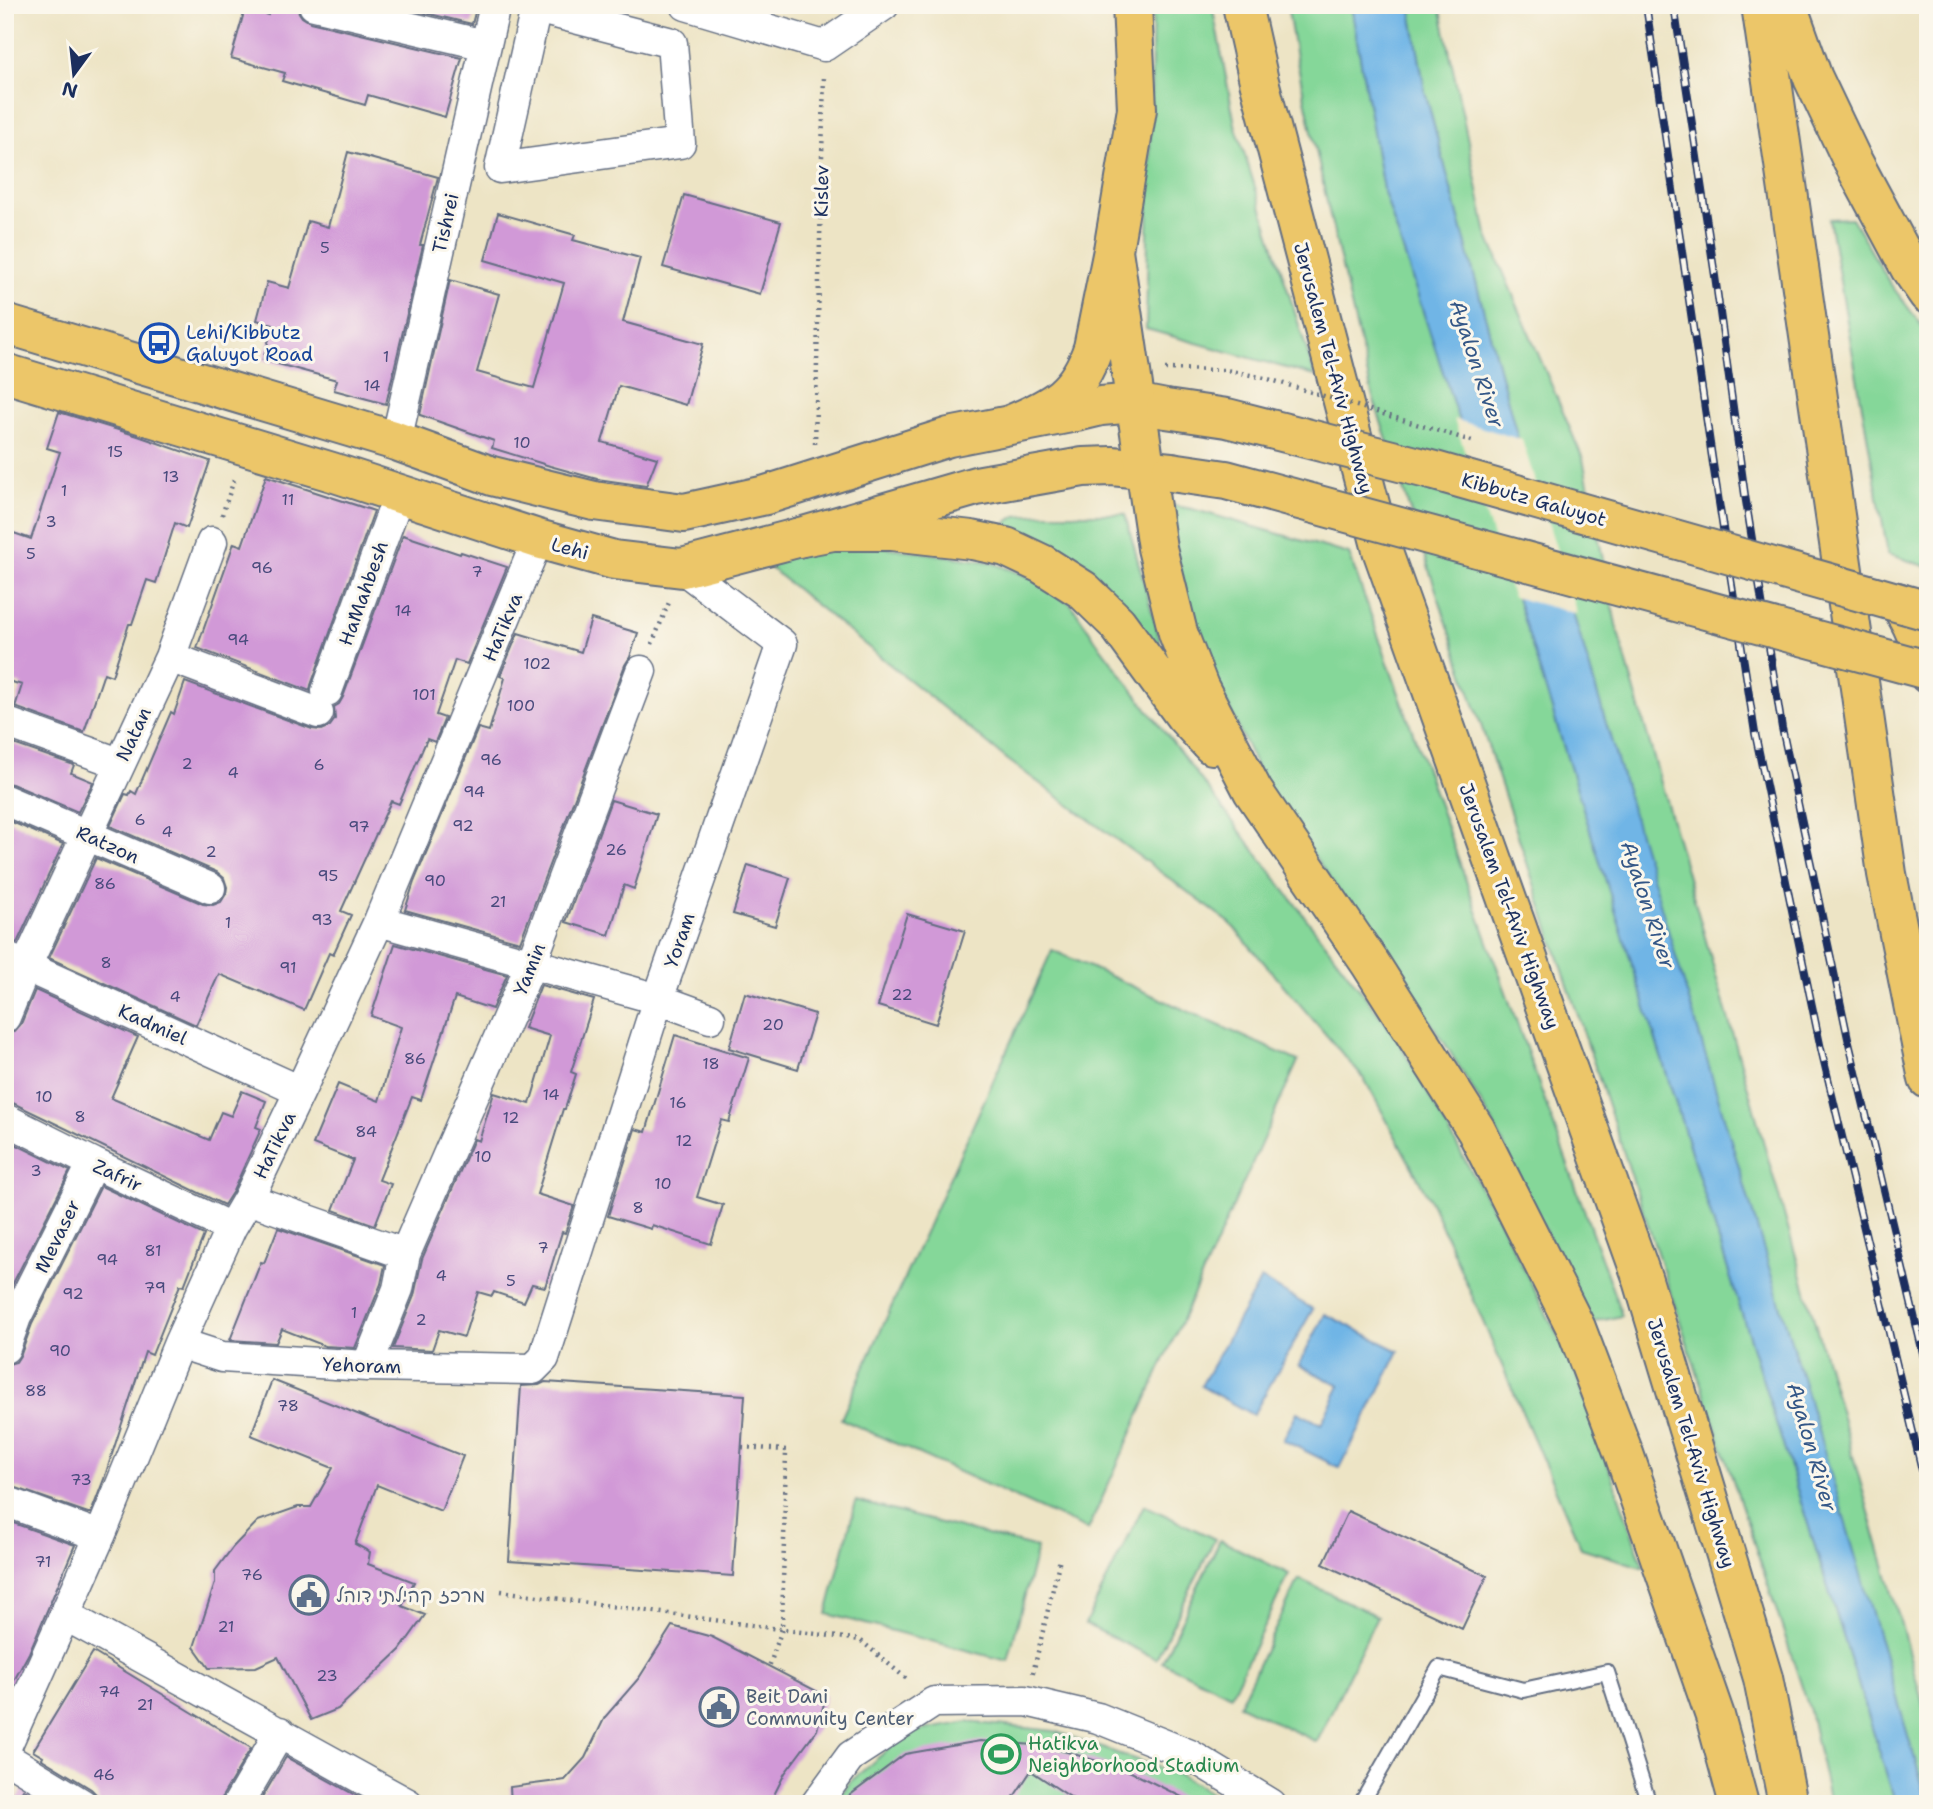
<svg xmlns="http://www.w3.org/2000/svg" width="1933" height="1809" viewBox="0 0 1933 1809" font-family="'Shantell Sans','Playpen Sans Hebrew',sans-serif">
<rect width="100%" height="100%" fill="#fbf7ec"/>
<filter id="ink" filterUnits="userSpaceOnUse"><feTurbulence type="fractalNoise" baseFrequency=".0143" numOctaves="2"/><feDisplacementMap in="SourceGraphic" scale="14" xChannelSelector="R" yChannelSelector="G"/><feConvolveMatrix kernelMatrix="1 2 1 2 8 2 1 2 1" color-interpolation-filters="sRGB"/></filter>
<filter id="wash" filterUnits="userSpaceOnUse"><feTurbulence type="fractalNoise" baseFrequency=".00686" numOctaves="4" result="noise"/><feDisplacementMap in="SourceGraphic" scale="28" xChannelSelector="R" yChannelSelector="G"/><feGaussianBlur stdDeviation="1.57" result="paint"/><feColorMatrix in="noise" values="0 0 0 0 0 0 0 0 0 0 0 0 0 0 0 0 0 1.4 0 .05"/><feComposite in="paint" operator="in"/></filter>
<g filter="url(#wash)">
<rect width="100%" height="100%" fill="#ede4c5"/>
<path fill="#85d799" stroke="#50837c" stroke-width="2" d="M 1153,5 L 1212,5 L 1235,124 L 1315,376 L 1146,329 Z
M 1287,5 L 1351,5 L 1383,189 L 1517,598 L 1896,1804 L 1830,1804 L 1810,1711 L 1431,575 L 1372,394 L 1330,216 L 1295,52 Z
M 1410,5 L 1440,5 L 1487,234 L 1583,459 L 1616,625 L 1900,1621 L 1928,1723 L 1928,1803 L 1573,613 L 1518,439 L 1425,92 Z
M 1852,218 L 1889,282 L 1928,334 L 1928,567 L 1888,554 L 1829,219 Z
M 1164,504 L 1192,509 L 1349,554 L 1622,1316 L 1590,1323 L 1492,1121 L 1441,1037 L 1264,784 L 1198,640 Z
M 1046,514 L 1125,514 L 1160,641 L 1145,647 L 1008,532 L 1007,522 L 1016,516 Z
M 834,540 L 990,562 L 1032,578 L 1071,604 L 1096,641 L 1396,1037 L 1501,1224 L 1573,1366 L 1644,1568 L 1581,1548 L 1433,1206 L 1365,1080 L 1230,923 L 1008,760 L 758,558 Z
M 1052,950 L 1298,1061 L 1088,1530 L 841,1419 Z
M 856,1501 L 1037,1548 L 1008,1661 L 827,1614 Z
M 1144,1505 L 1215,1539 L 1156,1659 L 1085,1624 Z
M 1220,1540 L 1289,1574 L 1231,1695 L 1162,1662 Z
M 1299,1579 L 1377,1616 L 1317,1742 L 1239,1705 Z
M 968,1722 L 1054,1731 L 1180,1775 L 1228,1804 L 835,1804 L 850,1782 L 907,1733 Z"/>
<path fill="#6fb5e6" stroke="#4572a2" stroke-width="2" d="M 1351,5 L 1410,5 L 1425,92 L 1518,439 L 1573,613 L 1848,1531 L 1928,1804 L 1896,1804 L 1517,598 L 1383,189 Z
M 1261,1279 L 1313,1309 L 1253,1415 L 1201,1386 Z
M 1325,1314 L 1399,1351 L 1340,1468 L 1283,1440 L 1297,1412 L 1321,1424 L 1340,1386 L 1299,1365 Z"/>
<path fill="#ede4c5" d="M 1454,419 L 1522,440 L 1577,614 L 1513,597 Z"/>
<g id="blocks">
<path fill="#d199d7" d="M 269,5 L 297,5 L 298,11 L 302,17 L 310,22 L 462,58 L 445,117 L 368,95 L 365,105 L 282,81 L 285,73 L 231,58 L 245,9 L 268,15 Z
M 392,5 L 477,5 L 472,24 Z
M 348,152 L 438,177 L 420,245 L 423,245 L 386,404 L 334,390 L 337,380 L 263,360 L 273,325 L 257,320 L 267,282 L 289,288 L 308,221 L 328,227 Z
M 684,195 L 781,222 L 760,294 L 663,267 Z
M 498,213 L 575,235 L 573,240 L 640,258 L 623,322 L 703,344 L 686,405 L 619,386 L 602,442 L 657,458 L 646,486 L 597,479 L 550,466 L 492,448 L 494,441 L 420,415 L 450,280 L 499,294 L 477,372 L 534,388 L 564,283 L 485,260 Z
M 59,412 L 138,436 L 210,461 L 187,528 L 175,523 L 156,583 L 147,580 L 132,624 L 129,624 L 112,676 L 104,673 L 84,732 L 15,707 L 22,685 L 5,680 L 5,530 L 31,539 L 60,452 L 47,448 Z
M 266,476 L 374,511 L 311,685 L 310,691 L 197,648 L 234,543 L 242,546 Z
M 403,535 L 460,554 L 461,552 L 507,567 L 467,664 L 455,660 L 436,715 L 445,718 L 435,742 L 427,739 L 399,804 L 391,801 L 341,911 L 351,915 L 333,955 L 329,953 L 304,1010 L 219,974 L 196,1025 L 49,958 L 96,858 L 203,904 L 213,905 L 221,902 L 226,894 L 227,887 L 224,878 L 217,872 L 110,826 L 125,794 L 129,795 L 131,791 L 136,794 L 171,712 L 174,714 L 185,682 L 312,729 L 321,730 L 330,726 L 335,719 L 334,707 L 339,704 L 343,697 Z
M 591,619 L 638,633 L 630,657 L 625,665 L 520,942 L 405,910 L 414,882 L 478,728 L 489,731 L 505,678 L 500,676 L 518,633 L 581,652 Z
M 5,741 L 74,765 L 71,773 L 93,782 L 78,812 L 12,784 L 5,783 Z
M 611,800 L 657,814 L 634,889 L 624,885 L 609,935 L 566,922 Z
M 5,819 L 63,844 L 17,943 L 5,940 Z
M 748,865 L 790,878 L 775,926 L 733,914 Z
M 907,914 L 965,931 L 936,1024 L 878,1006 Z
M 395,944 L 507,975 L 492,1009 L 455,997 L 421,1100 L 412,1097 L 379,1180 L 391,1184 L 375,1225 L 333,1210 L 353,1160 L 313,1144 L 338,1084 L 379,1101 L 401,1027 L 371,1016 Z
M 541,985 L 594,1000 L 571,1072 L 576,1074 L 565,1109 L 563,1109 L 537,1194 L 574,1206 L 565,1233 L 562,1232 L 545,1287 L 532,1284 L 524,1302 L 494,1292 L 492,1296 L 478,1292 L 464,1337 L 439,1330 L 432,1350 L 393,1348 L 414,1296 L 422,1259 L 474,1139 L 479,1141 L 494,1093 L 530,1104 L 550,1036 L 524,1028 Z
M 35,990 L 138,1037 L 111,1098 L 209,1140 L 221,1112 L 231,1116 L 242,1091 L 266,1101 L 256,1127 L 261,1129 L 233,1191 L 224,1205 L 13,1103 L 5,1102 L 5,1034 L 15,1031 L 21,1024 Z
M 745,993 L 815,1014 L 798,1069 L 729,1048 Z
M 675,1035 L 749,1058 L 729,1122 L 721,1120 L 697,1197 L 723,1205 L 711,1244 L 652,1225 L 651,1229 L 608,1216 L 635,1129 L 646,1132 Z
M 5,1139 L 70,1171 L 5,1299 Z
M 101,1186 L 204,1235 L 184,1286 L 180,1285 L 152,1355 L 145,1352 L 104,1479 L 91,1513 L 88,1513 L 5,1484 L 5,1365 L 16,1362 L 21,1354 L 32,1324 Z
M 278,1228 L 385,1265 L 381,1284 L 355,1348 L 325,1346 L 282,1329 L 276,1343 L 230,1340 L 261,1262 L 264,1263 Z
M 272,1380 L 463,1456 L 441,1511 L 377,1485 L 355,1544 L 370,1552 L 368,1564 L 414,1582 L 402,1606 L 425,1615 L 400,1650 L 338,1709 L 311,1720 L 278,1657 L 256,1667 L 209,1668 L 194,1647 L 215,1583 L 215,1571 L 233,1547 L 258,1521 L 298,1507 L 311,1507 L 333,1468 L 251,1435 Z
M 545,1382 L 745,1395 L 733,1576 L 509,1561 L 521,1386 L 539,1385 Z
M 1348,1511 L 1487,1576 L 1462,1629 L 1323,1564 Z
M 5,1520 L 75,1545 L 29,1653 L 5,1697 Z
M 672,1626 L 712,1637 L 826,1696 L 817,1730 L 785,1773 L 772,1799 L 754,1804 L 511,1804 L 510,1787 L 565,1780 L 585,1758 L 605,1717 L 639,1678 Z
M 93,1652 L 251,1748 L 223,1795 L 221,1804 L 99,1804 L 97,1795 L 91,1789 L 42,1759 L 43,1757 L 33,1751 Z
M 980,1741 L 1047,1746 L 1127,1770 L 1196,1804 L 1081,1804 L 1031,1771 L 1009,1804 L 838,1804 L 905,1754 Z
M 286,1757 L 366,1801 L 371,1804 L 271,1804 L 262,1798 Z
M 23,1789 L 48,1804 L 14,1804 Z"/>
</g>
</g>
<g filter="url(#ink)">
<use href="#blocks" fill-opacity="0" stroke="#646e82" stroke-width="2"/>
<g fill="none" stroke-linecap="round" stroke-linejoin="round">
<g stroke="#646e82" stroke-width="18">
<path id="lane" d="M 1361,1804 L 1439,1668 L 1523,1690 L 1607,1672 L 1649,1804"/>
</g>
<g stroke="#646e82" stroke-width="33">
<path id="street" d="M 314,5 L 485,45
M 686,5 L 824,46 L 884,5
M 536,8 L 672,43 L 680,143 L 500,168 Z
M 396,441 L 495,5
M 170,657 L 318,713
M 327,691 L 399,494
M 5,722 L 119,763
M 5,800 L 210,888
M 379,921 L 658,999 L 710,1018
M 5,957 L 300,1091
M 5,1017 L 26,966 L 170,657 L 212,542
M 5,1119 L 93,1163 L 231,1228
M 248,1199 L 405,1254
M 179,1343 L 222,1357 L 367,1366 L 533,1369 L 544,1358 L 658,999 L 782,644 L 682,568
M 5,1348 L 16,1317 L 93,1163
M 367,1366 L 398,1289 L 405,1254 L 531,964 L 641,671
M 5,1501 L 100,1536
M 65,1615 L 408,1804
M 5,1749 L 100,1536 L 179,1343 L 231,1228 L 248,1199 L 300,1091 L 379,921 L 538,539
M 5,1757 L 82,1804
M 238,1804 L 280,1732
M 816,1804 L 851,1756 L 934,1702 L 1026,1701 L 1098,1718 L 1190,1755 L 1271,1804"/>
</g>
<g stroke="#646e82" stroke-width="42">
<path id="primary" d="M 5,324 L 396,441 L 492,476 L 594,501 L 684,513 L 766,495 L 949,437 L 1076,412 L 1101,406 L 1135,403 L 1166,409
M 5,373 L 332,472 L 538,539 L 614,560 L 682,568 L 797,538 L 976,486 L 1083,467 L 1112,466 L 1171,472"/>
</g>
<g stroke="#646e82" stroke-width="42">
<path id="highway" d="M 1242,5 L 1259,81 L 1382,550 L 1643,1280 L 1763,1678 L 1788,1804
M 1761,5 L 1887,874 L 1928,1079
M 1787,5 L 1813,78 L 1852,160 L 1910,268 L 1928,294
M 1113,250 L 1157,548 L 1178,633 L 1199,687 L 1253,791 L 1370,963 L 1476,1130 L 1576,1328 L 1624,1454 L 1715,1716 L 1739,1804
M 1012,424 C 1054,406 1078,394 1093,348 L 1113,250 L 1137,109 L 1132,5
M 797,538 L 833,531 L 892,531 L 972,540 L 1006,547 L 1042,564 L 1083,590 L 1117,623 L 1185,716 L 1212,745
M 1898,602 C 1914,623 1922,647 1928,674"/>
</g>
<path stroke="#646e82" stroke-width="4.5" stroke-dasharray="2 5" stroke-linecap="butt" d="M 815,444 L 824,75
M 222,515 L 235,477
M 652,644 L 670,600
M 742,1447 L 786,1450 L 782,1629 L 769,1667
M 501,1591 L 860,1640 L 909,1681
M 1033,1673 L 1060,1559"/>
<use href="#lane" stroke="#fff" stroke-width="14"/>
<use href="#street" stroke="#fff" stroke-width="30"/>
<use href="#primary" stroke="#ecc669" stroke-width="38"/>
<use href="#highway" stroke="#ecc669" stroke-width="38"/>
<g stroke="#1b2f5e" stroke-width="8">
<path id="rail" d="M 1646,5 L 1713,464 L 1755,733 L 1821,1049 L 1928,1495
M 1674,5 L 1715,276 L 1745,495 L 1782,728 L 1849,1043 L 1928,1374"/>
</g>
<use href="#rail" stroke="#fbf7ec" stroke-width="5" stroke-dasharray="16" stroke-linecap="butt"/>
<g stroke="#646e82" stroke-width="42" stroke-linecap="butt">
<path id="primary-bridge" d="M 1166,409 L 1227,418 L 1435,471 L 1928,611
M 1171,472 L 1226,480 L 1927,670"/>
</g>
<path stroke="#646e82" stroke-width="4.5" stroke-dasharray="2 5" stroke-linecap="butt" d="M 1165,369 L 1226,370 L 1265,378 L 1475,442"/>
<use href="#primary-bridge" stroke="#ecc669" stroke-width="38"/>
</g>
</g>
<defs>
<g id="bus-ring" transform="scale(2.0125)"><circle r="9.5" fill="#fbf7ec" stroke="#1a4fb4" stroke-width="1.5"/><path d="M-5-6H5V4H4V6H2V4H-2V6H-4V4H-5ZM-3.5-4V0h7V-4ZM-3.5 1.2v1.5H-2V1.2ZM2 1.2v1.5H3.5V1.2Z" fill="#1a4fb4"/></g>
<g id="civic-ring" transform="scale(2.0125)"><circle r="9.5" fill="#fbf7ec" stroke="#5c6f8a" stroke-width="1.5"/><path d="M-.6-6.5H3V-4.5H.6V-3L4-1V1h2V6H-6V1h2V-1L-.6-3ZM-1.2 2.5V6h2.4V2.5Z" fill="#5c6f8a"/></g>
<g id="stadium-ring" transform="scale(2.0125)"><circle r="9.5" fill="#fbf7ec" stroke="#2e9e5b" stroke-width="1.5"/><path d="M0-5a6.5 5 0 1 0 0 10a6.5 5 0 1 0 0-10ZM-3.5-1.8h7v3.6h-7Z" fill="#2e9e5b"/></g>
</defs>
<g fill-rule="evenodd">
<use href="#bus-ring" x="159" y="343"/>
<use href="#civic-ring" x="309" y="1595"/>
<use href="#civic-ring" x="719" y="1707"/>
<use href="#stadium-ring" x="1001" y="1754"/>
</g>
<g text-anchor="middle" stroke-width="6" stroke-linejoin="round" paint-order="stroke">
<g font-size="16" fill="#484a7c">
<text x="325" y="253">5</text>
<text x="386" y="362">1</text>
<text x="372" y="391">14</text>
<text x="522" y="448">10</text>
<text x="115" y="457">15</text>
<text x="171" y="482">13</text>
<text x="64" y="496">1</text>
<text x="288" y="505">11</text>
<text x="51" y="527">3</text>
<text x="31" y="559">5</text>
<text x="262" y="573">96</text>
<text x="477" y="577">7</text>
<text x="403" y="616">14</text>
<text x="238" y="645">94</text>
<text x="537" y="669">102</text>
<text x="424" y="700">101</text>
<text x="521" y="711">100</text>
<text x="491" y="765">96</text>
<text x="187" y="769">2</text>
<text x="319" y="770">6</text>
<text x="233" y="778">4</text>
<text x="474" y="797">94</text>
<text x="140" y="825">6</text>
<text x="463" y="831">92</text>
<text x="359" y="832">97</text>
<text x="167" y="837">4</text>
<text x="616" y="855">26</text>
<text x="211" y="857">2</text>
<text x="328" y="881">95</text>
<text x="435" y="886">90</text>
<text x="105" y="889">86</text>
<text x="498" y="907">21</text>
<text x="322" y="925">93</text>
<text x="228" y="928">1</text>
<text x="106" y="968">8</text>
<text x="288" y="973">91</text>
<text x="902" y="1000">22</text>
<text x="175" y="1002">4</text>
<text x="773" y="1030">20</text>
<text x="415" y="1064">86</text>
<text x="711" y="1069">18</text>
<text x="551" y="1100">14</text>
<text x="44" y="1102">10</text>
<text x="678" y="1108">16</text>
<text x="80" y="1122">8</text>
<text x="511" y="1123">12</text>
<text x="366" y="1137">84</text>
<text x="684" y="1146">12</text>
<text x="483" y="1162">10</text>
<text x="36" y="1176">3</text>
<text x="663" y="1189">10</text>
<text x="638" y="1213">8</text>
<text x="543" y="1253">7</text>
<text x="153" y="1256">81</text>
<text x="107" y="1265">94</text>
<text x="441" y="1281">4</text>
<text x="511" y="1286">5</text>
<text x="155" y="1293">79</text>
<text x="73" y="1299">92</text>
<text x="354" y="1318">1</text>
<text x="421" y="1325">2</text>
<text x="60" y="1356">90</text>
<text x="36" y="1396">88</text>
<text x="288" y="1411">78</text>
<text x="81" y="1485">73</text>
<text x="43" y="1567">71</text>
<text x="252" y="1580">76</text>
<text x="226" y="1632">21</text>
<text x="327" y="1681">23</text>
<text x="109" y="1697">74</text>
<text x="145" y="1710">21</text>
<text x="104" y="1780">46</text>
</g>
<g font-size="19" fill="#1b2f5e" stroke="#fbf7ec">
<text transform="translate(821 191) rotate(-89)" y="7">Kislev</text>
<text transform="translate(445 223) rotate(-77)" y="7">Tishrei</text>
<text transform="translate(1334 368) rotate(75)" y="7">Jerusalem Tel-Aviv Highway</text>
<text transform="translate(1534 499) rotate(16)" y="7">Kibbutz Galuyot</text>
<text transform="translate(570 548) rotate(15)" y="7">Lehi</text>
<text transform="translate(363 593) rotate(-70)" y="7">HaMahbesh</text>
<text transform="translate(502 627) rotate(-67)" y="7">HaTikva</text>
<text transform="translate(133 734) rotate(-65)" y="7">Natan</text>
<text transform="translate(108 844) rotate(24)" y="7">Ratzon</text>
<text transform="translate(1510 906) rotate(70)" y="7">Jerusalem Tel-Aviv Highway</text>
<text transform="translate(679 940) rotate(-71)" y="7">Yoram</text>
<text transform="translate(529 969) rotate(-68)" y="7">Yamin</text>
<text transform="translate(153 1024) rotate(24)" y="7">Kadmiel</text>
<text transform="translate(274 1145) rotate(-64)" y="7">HaTikva</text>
<text transform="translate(118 1175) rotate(25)" y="7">Zafrir</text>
<text transform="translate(57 1236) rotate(-64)" y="7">Mevaser</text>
<text transform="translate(362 1365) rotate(2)" y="7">Yehoram</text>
<text transform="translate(1692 1443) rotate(73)" y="7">Jerusalem Tel-Aviv Highway</text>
</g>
<g font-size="19" fill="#164399" stroke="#fbf7ec" text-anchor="start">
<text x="186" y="339">Lehi/Kibbutz<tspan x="186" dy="22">Galuyot Road</tspan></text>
</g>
<g font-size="19" fill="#4e5e75" stroke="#fbf7ec" text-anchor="start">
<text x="336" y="1602">מרכז קהילתי דוהל</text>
<text x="746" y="1703">Beit Dani<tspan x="746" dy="22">Community Center</tspan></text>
</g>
<g font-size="19" fill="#27864d" stroke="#fbf7ec" text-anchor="start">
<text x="1028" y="1750">Hatikva<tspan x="1028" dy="22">Neighborhood Stadium</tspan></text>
</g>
<g font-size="21" font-style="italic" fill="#345787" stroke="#fbf7ec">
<text transform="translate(1477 364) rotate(72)" y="7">Ayalon River</text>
<text transform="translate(1648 905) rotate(72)" y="7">Ayalon River</text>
<text transform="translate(1812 1447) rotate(74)" y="7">Ayalon River</text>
</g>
</g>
<rect width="1933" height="1809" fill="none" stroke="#fbf7ec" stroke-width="28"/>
<g transform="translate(74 74) rotate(195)" stroke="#fbf7ec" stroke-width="5" paint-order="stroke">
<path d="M0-5L12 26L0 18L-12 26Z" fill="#1b2f5e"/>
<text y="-10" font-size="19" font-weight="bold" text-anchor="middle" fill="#1b2f5e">N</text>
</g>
</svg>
